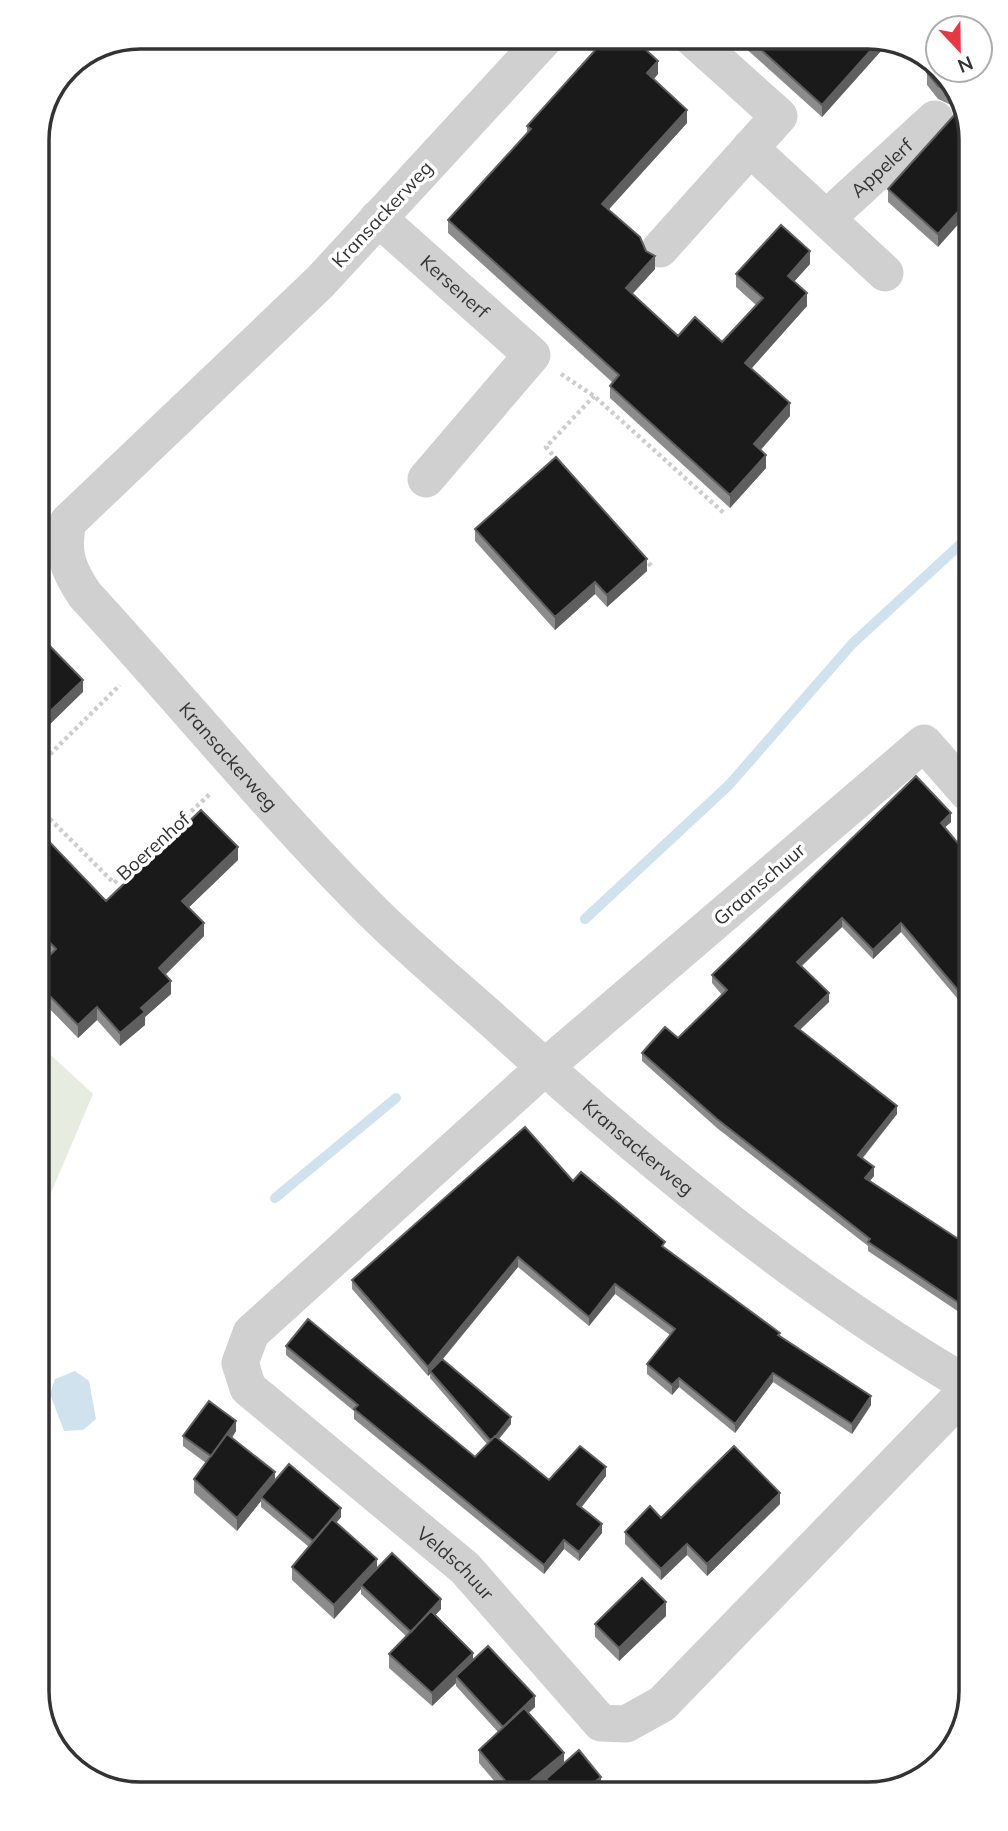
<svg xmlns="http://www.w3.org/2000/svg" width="1008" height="1831" viewBox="0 0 1008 1831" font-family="Mulish,sans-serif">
<rect width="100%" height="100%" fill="#fff"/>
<path fill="#e6ecdf" d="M 41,1046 L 93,1094 L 42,1214 Z"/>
<path fill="#cfe2ee" d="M 75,1371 L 89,1381 L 96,1419 L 83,1430 L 64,1431 L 50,1394 L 55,1379 Z"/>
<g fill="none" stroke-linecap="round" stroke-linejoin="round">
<path stroke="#cfe2ee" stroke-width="10" d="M 585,919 L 729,785 L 852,644 L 965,540
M 275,1198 L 396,1098"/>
<path stroke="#cdcdcd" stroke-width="4.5" stroke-dasharray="3.5 3.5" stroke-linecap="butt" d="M 561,374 L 594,396 L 725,514
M 557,460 L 546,447 L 594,396
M 644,558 L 653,568
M 40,764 L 120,685
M 40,809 L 114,883 L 211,793"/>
<g stroke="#d0d0d0" stroke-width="37">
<path id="s1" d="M 546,37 L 320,282 L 68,522 C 61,552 68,570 85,595 C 181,699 270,809 371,910 C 414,953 463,993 508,1034 C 652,1164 802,1288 970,1386"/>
<path d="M 750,148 L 885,273"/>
<path id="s2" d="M 378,218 L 532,355 L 426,479"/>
<path id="s3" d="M 827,218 L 935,119"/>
<path d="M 660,249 L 779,116 L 691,37"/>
<path id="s4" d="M 967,792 L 924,743 L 545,1067 L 251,1333 L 240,1363 L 248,1388 L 465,1568 L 601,1723 L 626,1724 L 662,1704 L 970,1387"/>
</g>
</g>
<path fill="#8c8c8c" d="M 733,37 L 875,37 L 889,42 L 822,117 Z
M 927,72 L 963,100 L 938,247 L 888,202 L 888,189 L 955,114 L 951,105 L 938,99 L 927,85 Z
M 658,74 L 654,79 L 687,123 L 608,210 L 646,251 L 655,269 L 632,294 L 678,336 L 722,342 L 756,305 L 736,287 L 736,274 L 810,264 L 794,282 L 807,306 L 751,368 L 790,416 L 761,450 L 766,468 L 730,508 L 610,398 L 610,386 L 612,382 L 448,233 L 448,220 L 527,133 L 527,126 Z
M 475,529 L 647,571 L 607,607 L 595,594 L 555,630 L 475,541 Z
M 951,822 L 945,827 L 967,854 L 968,1011 L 901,932 L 873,959 L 842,927 L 802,966 L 829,1002 L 800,1030 L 897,1114 L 863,1158 L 874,1176 L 870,1181 L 969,1246 L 969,1296 L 959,1312 L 868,1251 L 868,1246 L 717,1128 L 642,1061 L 642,1053 L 678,1038 L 722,995 L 712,983 L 712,975 Z
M 40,832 L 106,901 L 238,860 L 189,907 L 204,936 L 165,975 L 171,994 L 145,1017 L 145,1025 L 120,1046 L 97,1020 L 78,1038 L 41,1000 L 41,964 L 50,956 L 41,946 Z
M 573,1181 L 665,1248 L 871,1405 L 852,1434 L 773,1382 L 735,1433 L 679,1387 L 672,1395 L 647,1374 L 647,1364 L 670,1335 L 615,1294 L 589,1326 L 518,1267 L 443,1359 L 511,1424 L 499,1439 L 549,1480 L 606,1476 L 581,1507 L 602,1533 L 579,1561 L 564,1549 L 544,1574 L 354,1419 L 354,1411 L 286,1355 L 286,1346 L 475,1457 L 487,1444 L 430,1378 L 430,1374 L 428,1376 L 352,1289 L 352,1280 Z
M 236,1431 L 232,1438 L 275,1481 L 341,1517 L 336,1523 L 377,1568 L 441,1609 L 435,1615 L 473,1660 L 535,1707 L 528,1713 L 564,1764 L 601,1784 L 594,1789 L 549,1790 L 546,1786 L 546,1781 L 535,1790 L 502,1790 L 479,1763 L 479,1750 L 498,1732 L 456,1686 L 456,1683 L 432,1706 L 389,1668 L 389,1654 L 406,1636 L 361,1594 L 361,1589 L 334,1619 L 292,1580 L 292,1567 L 309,1547 L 261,1507 L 261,1501 L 237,1531 L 194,1493 L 194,1479 L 206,1463 L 183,1446 L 183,1436 Z
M 780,1504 L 707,1576 L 687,1555 L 661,1580 L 625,1544 L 625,1532 L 661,1518 Z
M 666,1616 L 619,1661 L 595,1637 L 595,1624 Z"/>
<path fill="#5f5f5f" d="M 881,39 L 889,42 L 822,117 L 822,105 Z
M 658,61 L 658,74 L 647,86 L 647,73 Z
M 687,110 L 687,123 L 602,217 L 602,204 Z
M 964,205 L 964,218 L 938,247 L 938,234 Z
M 810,251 L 810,264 L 788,288 L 788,276 Z
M 655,256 L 655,269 L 626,301 L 626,288 Z
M 807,293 L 807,306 L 745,376 L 745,363 Z
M 790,403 L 790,416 L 754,457 L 754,444 Z
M 766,455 L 766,468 L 730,508 L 730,495 Z
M 647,559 L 647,571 L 607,607 L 607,595 Z
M 595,582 L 595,594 L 555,630 L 555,617 Z
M 83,680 L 83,692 L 40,734 L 40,721 Z
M 951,813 L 951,822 L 941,831 L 941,823 Z
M 238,847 L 238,860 L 182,914 L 182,901 Z
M 842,918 L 842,927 L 797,970 L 797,962 Z
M 204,923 L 204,936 L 159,981 L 159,968 Z
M 901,923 L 901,932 L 873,959 L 873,950 Z
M 171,981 L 171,994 L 145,1017 L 145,1025 L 120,1046 L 120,1033 L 141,1008 Z
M 829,993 L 829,1002 L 795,1034 L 795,1026 Z
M 97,1007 L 97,1020 L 78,1038 L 78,1025 Z
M 897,1106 L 897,1114 L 858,1163 L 858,1155 Z
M 874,1167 L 874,1176 L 865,1186 L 865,1178 Z
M 518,1257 L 518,1267 L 431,1373 L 430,1371 L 430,1374 L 428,1376 L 428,1367 Z
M 615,1284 L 615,1294 L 589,1326 L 589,1317 Z
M 969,1287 L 969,1296 L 959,1312 L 959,1303 Z
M 773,1373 L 773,1382 L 735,1433 L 735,1424 Z
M 679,1378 L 679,1387 L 672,1395 L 672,1385 Z
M 871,1396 L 871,1405 L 852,1434 L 852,1424 Z
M 511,1417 L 511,1424 L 491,1448 L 491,1442 Z
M 236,1421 L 236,1431 L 211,1467 L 211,1456 Z
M 606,1467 L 606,1476 L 577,1513 L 577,1504 Z
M 275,1472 L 275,1485 L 261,1497 L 261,1501 L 237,1531 L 237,1518 Z
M 780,1493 L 780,1504 L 707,1576 L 707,1564 Z
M 341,1508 L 341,1517 L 313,1551 L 313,1541 Z
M 602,1524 L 602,1533 L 579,1561 L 579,1552 Z
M 564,1540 L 564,1549 L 544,1574 L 544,1565 Z
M 687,1544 L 687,1555 L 661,1580 L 661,1569 Z
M 377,1559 L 377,1573 L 361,1585 L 361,1589 L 334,1619 L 334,1605 Z
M 441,1599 L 441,1609 L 411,1642 L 411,1632 Z
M 666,1602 L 666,1616 L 619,1661 L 619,1648 Z
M 473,1653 L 473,1667 L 456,1676 L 456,1683 L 432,1706 L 432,1693 Z
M 535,1696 L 535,1707 L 503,1737 L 503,1727 Z
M 564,1753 L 564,1766 L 546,1779 L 546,1781 L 535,1790 L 519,1790 Z
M 601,1777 L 601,1784 L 594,1789 L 586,1789 Z"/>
<path fill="#1a1a1a" stroke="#5f5f5f" stroke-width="2" d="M 607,37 L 632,37 L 658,61 L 647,73 L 687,110 L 602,204 L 640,237 L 646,251 L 655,256 L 626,288 L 678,336 L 695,317 L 722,342 L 763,298 L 736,274 L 781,225 L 810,251 L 788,276 L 807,293 L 745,363 L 790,403 L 754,444 L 766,455 L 730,495 L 610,386 L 619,375 L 448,220 L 531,129 L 527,126 Z
M 747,37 L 875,37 L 881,39 L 822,105 Z
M 936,64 L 938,67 L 938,70 L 940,70 L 963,100 L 964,205 L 938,234 L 888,189 L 959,110 L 951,93 L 938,86 L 927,72 Z
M 556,457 L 647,559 L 607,595 L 595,582 L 555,617 L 475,529 Z
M 39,635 L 83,680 L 40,721 Z
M 916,776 L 951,813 L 941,823 L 967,854 L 968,1002 L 901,923 L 873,950 L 842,918 L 797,962 L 829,993 L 795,1026 L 897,1106 L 858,1155 L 874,1167 L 865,1178 L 969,1246 L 969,1287 L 959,1303 L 868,1242 L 870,1239 L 717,1119 L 642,1053 L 665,1027 L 678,1038 L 727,990 L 712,975 Z
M 201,810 L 238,847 L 182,901 L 204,923 L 159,968 L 171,981 L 141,1008 L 145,1012 L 120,1033 L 97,1007 L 78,1025 L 41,987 L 41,964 L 56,949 L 41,933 L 40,832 L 106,901 Z
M 525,1127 L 573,1181 L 581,1172 L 665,1242 L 662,1246 L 780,1333 L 778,1335 L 871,1396 L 852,1424 L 773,1373 L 735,1424 L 679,1378 L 672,1385 L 647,1364 L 675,1329 L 615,1284 L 589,1317 L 518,1257 L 428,1367 L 352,1280 Z
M 308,1319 L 475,1457 L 495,1436 L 549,1480 L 580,1446 L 606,1467 L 577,1504 L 602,1524 L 579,1552 L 564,1540 L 544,1565 L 354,1409 L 358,1405 L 286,1346 Z
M 442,1359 L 511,1417 L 496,1436 L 490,1440 L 430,1371 Z
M 209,1401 L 236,1421 L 211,1456 L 183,1436 Z
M 227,1434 L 275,1472 L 237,1518 L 194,1479 Z
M 734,1446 L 780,1493 L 707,1564 L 687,1544 L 661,1569 L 625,1532 L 650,1506 L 661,1518 Z
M 289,1464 L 341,1508 L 313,1541 L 261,1497 Z
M 332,1519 L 377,1559 L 334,1605 L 292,1567 Z
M 392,1553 L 441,1599 L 411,1632 L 361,1585 Z
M 642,1578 L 666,1602 L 619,1648 L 595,1624 Z
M 431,1611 L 473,1653 L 432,1693 L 389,1654 Z
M 488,1646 L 535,1696 L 503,1727 L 456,1676 Z
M 524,1708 L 564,1753 L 519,1790 L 513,1790 L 479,1750 Z
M 579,1750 L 601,1777 L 586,1789 L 555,1790 L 546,1779 Z"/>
<g text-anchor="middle" stroke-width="7" stroke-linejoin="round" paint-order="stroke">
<g font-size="19" fill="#333" stroke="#fff">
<text dy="7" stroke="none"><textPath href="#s3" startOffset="74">Appelerf</textPath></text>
<text transform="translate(382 214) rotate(-47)" y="7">Kransackerweg</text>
<text dy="7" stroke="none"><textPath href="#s2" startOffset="103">Kersenerf</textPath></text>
<text dy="7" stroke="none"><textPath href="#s1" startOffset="975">Kransackerweg</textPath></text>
<text transform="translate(153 846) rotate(-42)" y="7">Boerenhof</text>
<text transform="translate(759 884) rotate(-41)" y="7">Graanschuur</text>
<text dy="7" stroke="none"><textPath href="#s1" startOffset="1542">Kransackerweg</textPath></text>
<text dy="7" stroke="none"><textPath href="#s4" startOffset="1290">Veldschuur</textPath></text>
</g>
</g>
<path d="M0 0H1008V1831H0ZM140 49H868A91 91 0 0 1 959 140V1691A91 91 0 0 1 868 1782H140A91 91 0 0 1 49 1691V140A91 91 0 0 1 140 49Z" fill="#fff" fill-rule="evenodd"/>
<path fill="none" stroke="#333" stroke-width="3.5" d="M140 49H868A91 91 0 0 1 959 140V1691A91 91 0 0 1 868 1782H140A91 91 0 0 1 49 1691V140A91 91 0 0 1 140 49Z"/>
<g transform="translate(959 49) rotate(158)"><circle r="33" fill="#ffffff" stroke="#adadad" stroke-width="2"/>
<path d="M0-5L12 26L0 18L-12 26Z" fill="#e63946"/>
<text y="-10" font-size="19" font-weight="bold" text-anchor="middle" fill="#333333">N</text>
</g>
</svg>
